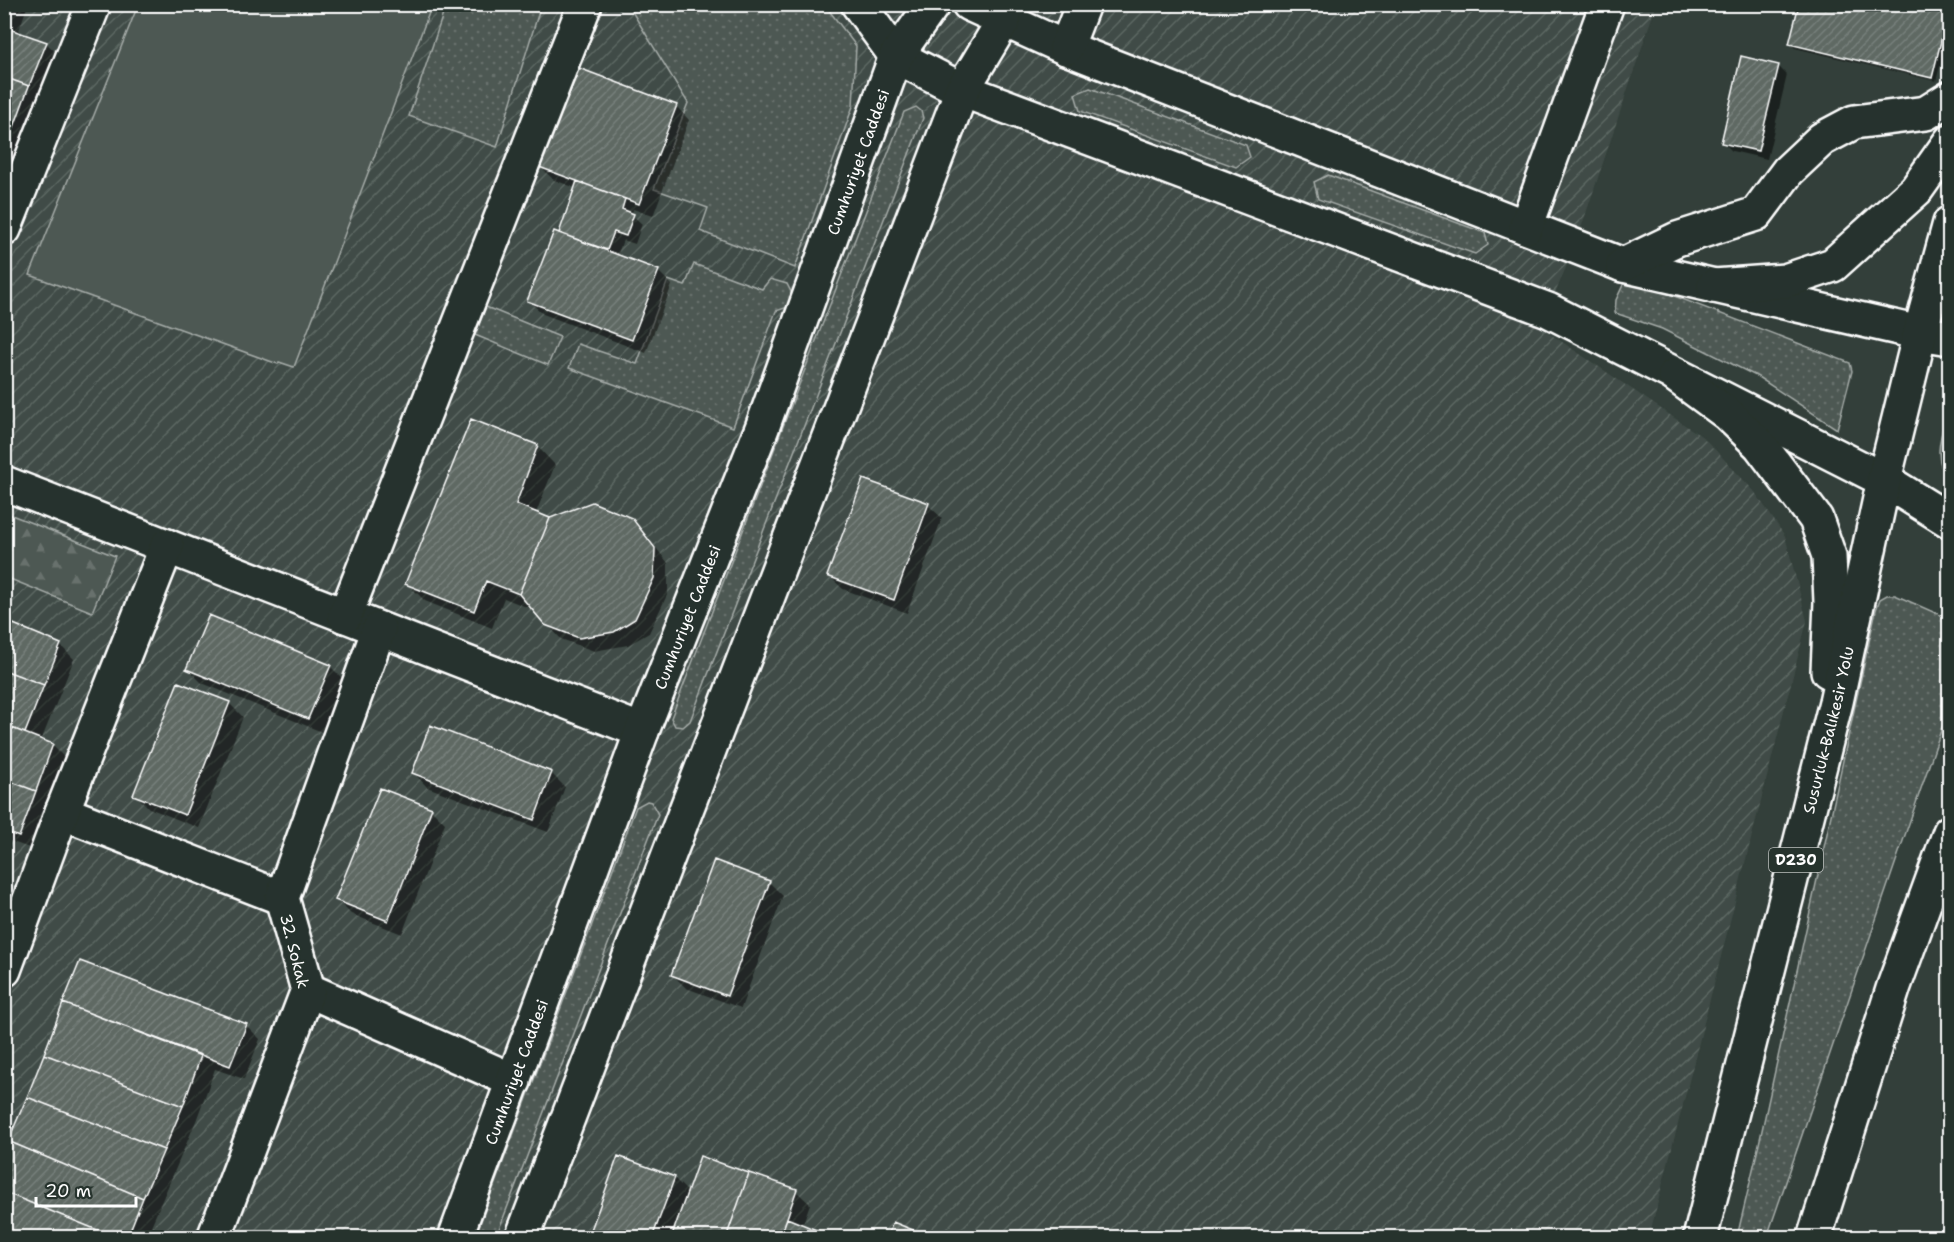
<svg xmlns="http://www.w3.org/2000/svg" width="1954" height="1242" viewBox="0 0 1954 1242" font-family="'Shantell Sans',sans-serif">
<defs>
<pattern id="industrial-furrows" width="10" height="10" patternUnits="userSpaceOnUse" patternTransform="scale(1.5)"><rect width="10" height="10" fill="#404c47"/><path d="M-1 1l2-2M0 10L10 0M9 11l2-2" fill="none" stroke="#5d6763"/></pattern>
<pattern id="grass-dots" width="8" height="8" patternUnits="userSpaceOnUse" patternTransform="scale(1.5)"><rect width="8" height="8" fill="#4d5853"/><path d="M2 2h.1M6 6h.1" fill="none" stroke="#68716d" stroke-width="1.8" stroke-linecap="round"/></pattern>
<pattern id="forest-firs" width="22" height="20" patternUnits="userSpaceOnUse" patternTransform="scale(1.5)"><rect width="22" height="20" fill="#4d5853"/><path d="M5 1l3.5 6h-7zM16 11l3.5 6h-7z" fill="#68716d"/></pattern>
<pattern id="building-hatch" width="6" height="6" patternUnits="userSpaceOnUse" patternTransform="scale(1.5)"><rect width="6" height="6" fill="#5f6964"/><path d="M-1 1l2-2M0 6l6-6M5 7l2-2" fill="none" stroke="#77807b"/></pattern>
</defs>
<rect width="100%" height="100%" fill="#333f3a"/>
<filter id="ink" filterUnits="userSpaceOnUse"><feTurbulence type="fractalNoise" baseFrequency=".0167" numOctaves="2"/><feDisplacementMap in="SourceGraphic" scale="12" xChannelSelector="R" yChannelSelector="G"/><feConvolveMatrix kernelMatrix="1 2 1 2 8 2 1 2 1" color-interpolation-filters="sRGB"/></filter>
<g filter="url(#ink)">
<path fill="url(#industrial-furrows)" d="M 5,5 L 1656,5 L 1575,246 L 1548,310 L 1537,325 L 1704,438 L 1754,491 L 1785,536 L 1807,621 L 1649,1237 L 5,1238 Z"/>
<path fill="url(#grass-dots)" stroke="#a6aca9" stroke-width="1.5" d="M 446,5 L 541,5 L 497,147 L 409,116 Z
M 628,5 L 825,5 L 856,46 L 853,106 L 795,268 L 700,231 L 708,208 L 654,189 L 688,103 Z
M 1090,88 L 1246,145 L 1250,157 L 1236,167 L 1080,111 L 1075,94 Z
M 916,107 L 921,111 L 923,118 L 690,721 L 683,727 L 675,726 L 671,718 L 904,112 Z
M 1328,175 L 1485,233 L 1488,245 L 1475,254 L 1318,199 L 1314,182 Z
M 694,264 L 762,289 L 770,279 L 787,284 L 793,296 L 788,307 L 776,311 L 733,427 L 569,368 L 578,344 L 637,364 L 668,280 L 685,286 Z
M 1635,281 L 1850,363 L 1852,371 L 1837,429 L 1758,377 L 1662,329 L 1615,313 L 1616,300 L 1624,283 Z
M 486,307 L 560,337 L 548,365 L 475,335 Z
M 1949,406 L 1950,479 L 1949,479 C 1930,459 1943,430 1949,406 Z
M 1887,595 L 1895,595 L 1949,619 L 1949,707 L 1767,1237 L 1737,1237 L 1759,1144 L 1876,610 L 1880,599 Z
M 647,801 L 651,802 L 658,814 L 496,1237 L 475,1237 L 636,807 Z"/>
<path fill="url(#forest-firs)" stroke="#a6aca9" stroke-width="1.5" d="M 4,512 L 115,556 L 92,612 L 5,577 Z"/>
<path fill="#4d5853" stroke="#a6aca9" stroke-width="1.5" d="M 138,5 L 432,5 L 294,367 L 279,362 L 278,364 L 30,275 Z"/>
<path fill="#0007" d="M 4,4 L 28,4 L 18,33 L 46,43 L 60,56 L 4,197 Z
M 1950,4 L 1950,29 L 1936,81 L 1795,48 L 1790,44 Z
M 1778,66 L 1787,75 L 1767,159 L 1732,151 L 1723,142 Z
M 676,106 L 689,120 L 653,216 L 633,209 L 632,215 L 642,224 L 635,244 L 623,240 L 617,256 L 658,271 L 672,285 L 646,353 L 543,314 L 529,301 L 560,234 L 576,188 L 554,180 L 540,167 Z
M 472,421 L 538,447 L 555,465 L 536,513 L 550,519 L 631,519 L 645,534 L 668,563 L 668,593 L 649,633 L 628,645 L 594,651 L 561,639 L 534,610 L 504,598 L 492,628 L 425,601 L 407,583 Z
M 928,505 L 942,518 L 907,613 L 843,589 L 829,576 Z
M 4,622 L 60,645 L 74,659 L 41,741 L 52,745 L 66,759 L 32,849 L 7,840 L 4,847 Z
M 330,666 L 344,680 L 322,732 L 202,683 L 188,669 Z
M 229,703 L 243,717 L 199,828 L 149,808 L 135,794 Z
M 414,773 L 551,773 L 565,787 L 548,832 L 427,787 Z
M 381,790 L 432,810 L 445,823 L 402,934 L 351,914 L 337,900 Z
M 769,882 L 783,896 L 741,1008 L 686,988 L 673,975 Z
M 80,963 L 246,1025 L 260,1039 L 244,1079 L 215,1069 L 196,1121 L 146,1238 L 4,1238 L 4,1157 Z
M 674,1178 L 689,1193 L 796,1191 L 810,1204 L 802,1226 L 832,1238 L 589,1238 Z"/>
<path fill="url(#building-hatch)" stroke="#fff" stroke-width="1.5" d="M 1799,4 L 1950,4 L 1932,78 L 1789,44 Z
M 4,27 L 47,42 L 29,86 L 4,77 Z
M 1741,56 L 1779,65 L 1758,151 L 1721,143 Z
M 576,67 L 677,105 L 639,204 L 539,167 Z
M 4,77 L 29,86 L 11,135 L 4,133 Z
M 577,181 L 625,199 L 622,209 L 634,214 L 626,236 L 614,232 L 607,250 L 559,233 Z
M 554,231 L 659,270 L 632,340 L 527,301 Z
M 471,419 L 538,445 L 516,504 L 550,518 L 519,594 L 486,581 L 474,611 L 405,584 Z
M 863,479 L 929,503 L 894,600 L 827,576 Z
M 592,502 L 632,518 L 655,548 L 654,578 L 635,619 L 614,632 L 579,638 L 545,625 L 519,594 L 550,518 Z
M 209,615 L 331,665 L 308,719 L 186,669 Z
M 4,620 L 61,644 L 44,685 L 4,670 Z
M 4,670 L 44,685 L 25,733 L 4,725 Z
M 178,682 L 230,702 L 185,815 L 133,795 Z
M 4,725 L 53,744 L 36,791 L 4,779 Z
M 430,725 L 552,772 L 534,820 L 412,773 Z
M 4,779 L 36,791 L 19,837 L 4,831 Z
M 380,788 L 432,808 L 388,921 L 335,900 Z
M 714,860 L 770,881 L 727,996 L 671,975 Z
M 80,961 L 247,1024 L 230,1066 L 63,1003 Z
M 63,1003 L 201,1056 L 183,1106 L 44,1054 Z
M 44,1054 L 183,1106 L 164,1150 L 27,1097 Z
M 27,1097 L 164,1150 L 143,1198 L 8,1141 Z
M 8,1141 L 143,1198 L 127,1238 L 117,1238 L 4,1192 L 4,1151 Z
M 618,1156 L 675,1177 L 652,1238 L 588,1238 Z
M 700,1156 L 749,1173 L 726,1238 L 671,1238 Z
M 749,1173 L 797,1189 L 780,1238 L 726,1238 Z
M 4,1192 L 117,1238 L 4,1238 Z
M 787,1218 L 831,1236 L 831,1238 L 780,1238 Z
M 893,1222 L 933,1238 L 887,1238 Z"/>
<g fill="none" stroke-linecap="round" stroke-linejoin="round">
<g stroke="#fff" stroke-width="38">
<g id="minor">
<path d="M 858,4 L 896,56 L 962,90 L 1548,310 L 1884,480"/>
<path d="M 969,4 L 1066,48 L 1623,265 L 1920,333"/>
<path d="M 1066,48 L 1083,4"/>
<path d="M 1526,227 L 1607,4"/>
<path d="M 4,229 L 94,4"/>
<path d="M 1623,265 L 1677,239 L 1756,214 L 1788,171 L 1822,139 L 1854,122 L 1926,113 L 1950,98"/>
<path d="M 4,483 L 642,731"/>
<path d="M 345,616 L 585,4"/>
<path d="M 62,812 L 282,898"/>
<path d="M 4,970 L 62,812 L 167,546"/>
<path d="M 308,990 L 514,1081"/>
<path d="M 214,1238 L 308,990 L 282,898 L 379,629"/>
<path id="s1" d="M 455,1238 L 642,731 L 762,428 L 896,56 L 933,4"/>
<path d="M 522,1238 L 962,90 L 1004,20"/>
</g>
</g>
<g stroke="#fff" stroke-width="38">
<g id="highway">
<path d="M 1714,286 L 1785,281 L 1833,265 L 1916,190 L 1950,142"/>
<path d="M 1920,333 L 1950,338"/>
<path d="M 1675,375 L 1728,414 L 1760,445 L 1816,519 L 1829,556 L 1831,602 L 1828,671"/>
<path d="M 1884,480 L 1950,521"/>
<path id="s2" d="M 1700,1238 L 1836,702 L 1884,480 L 1920,333 L 1950,223"/>
<path d="M 1814,1238 L 1894,986 L 1950,832"/>
</g>
</g>
<use href="#minor" stroke="#26332d" stroke-width="33"/>
<use href="#highway" stroke="#26332d" stroke-width="33"/>
</g>
</g>
<g text-anchor="middle" stroke-width="4.5" stroke-linejoin="round" paint-order="stroke">
<rect fill="#26332d" stroke="#bec2c0" stroke-width="1.5" x="1769" y="848" width="54" height="24" rx="4.5"/>
<g font-size="15" font-weight="bold" fill="#fff">
<text x="1796" y="865">D230</text>
</g>
<g font-size="16" fill="#fff" stroke="#26332d">
<text dy="6" stroke="none"><textPath href="#s1" startOffset="1149">Cumhuriyet Caddesi</textPath></text>
<text dy="6" stroke="none"><textPath href="#s1" startOffset="663">Cumhuriyet Caddesi</textPath></text>
<text dy="6" stroke="none"><textPath href="#s2" startOffset="524">Susurluk-Balıkesir Yolu</textPath></text>
<text transform="translate(295 951) rotate(76)" y="6">32. Sokak</text>
<text dy="6" stroke="none"><textPath href="#s1" startOffset="177">Cumhuriyet Caddesi</textPath></text>
</g>
</g>
<rect width="1954" height="1242" fill="none" stroke="#26332d" stroke-width="24"/>
<rect x="12" y="12" width="1930" height="1218" fill="none" stroke="#fff" stroke-width="2" filter="url(#ink)"/>
<path d="M36 1197v9h100v-9" fill="none" stroke="#ffffff" stroke-width="3"/>
<text x="45" y="1197" font-size="18" fill="#ffffff" stroke="#26332d" stroke-width="4.5" paint-order="stroke">20 m</text>
</svg>
